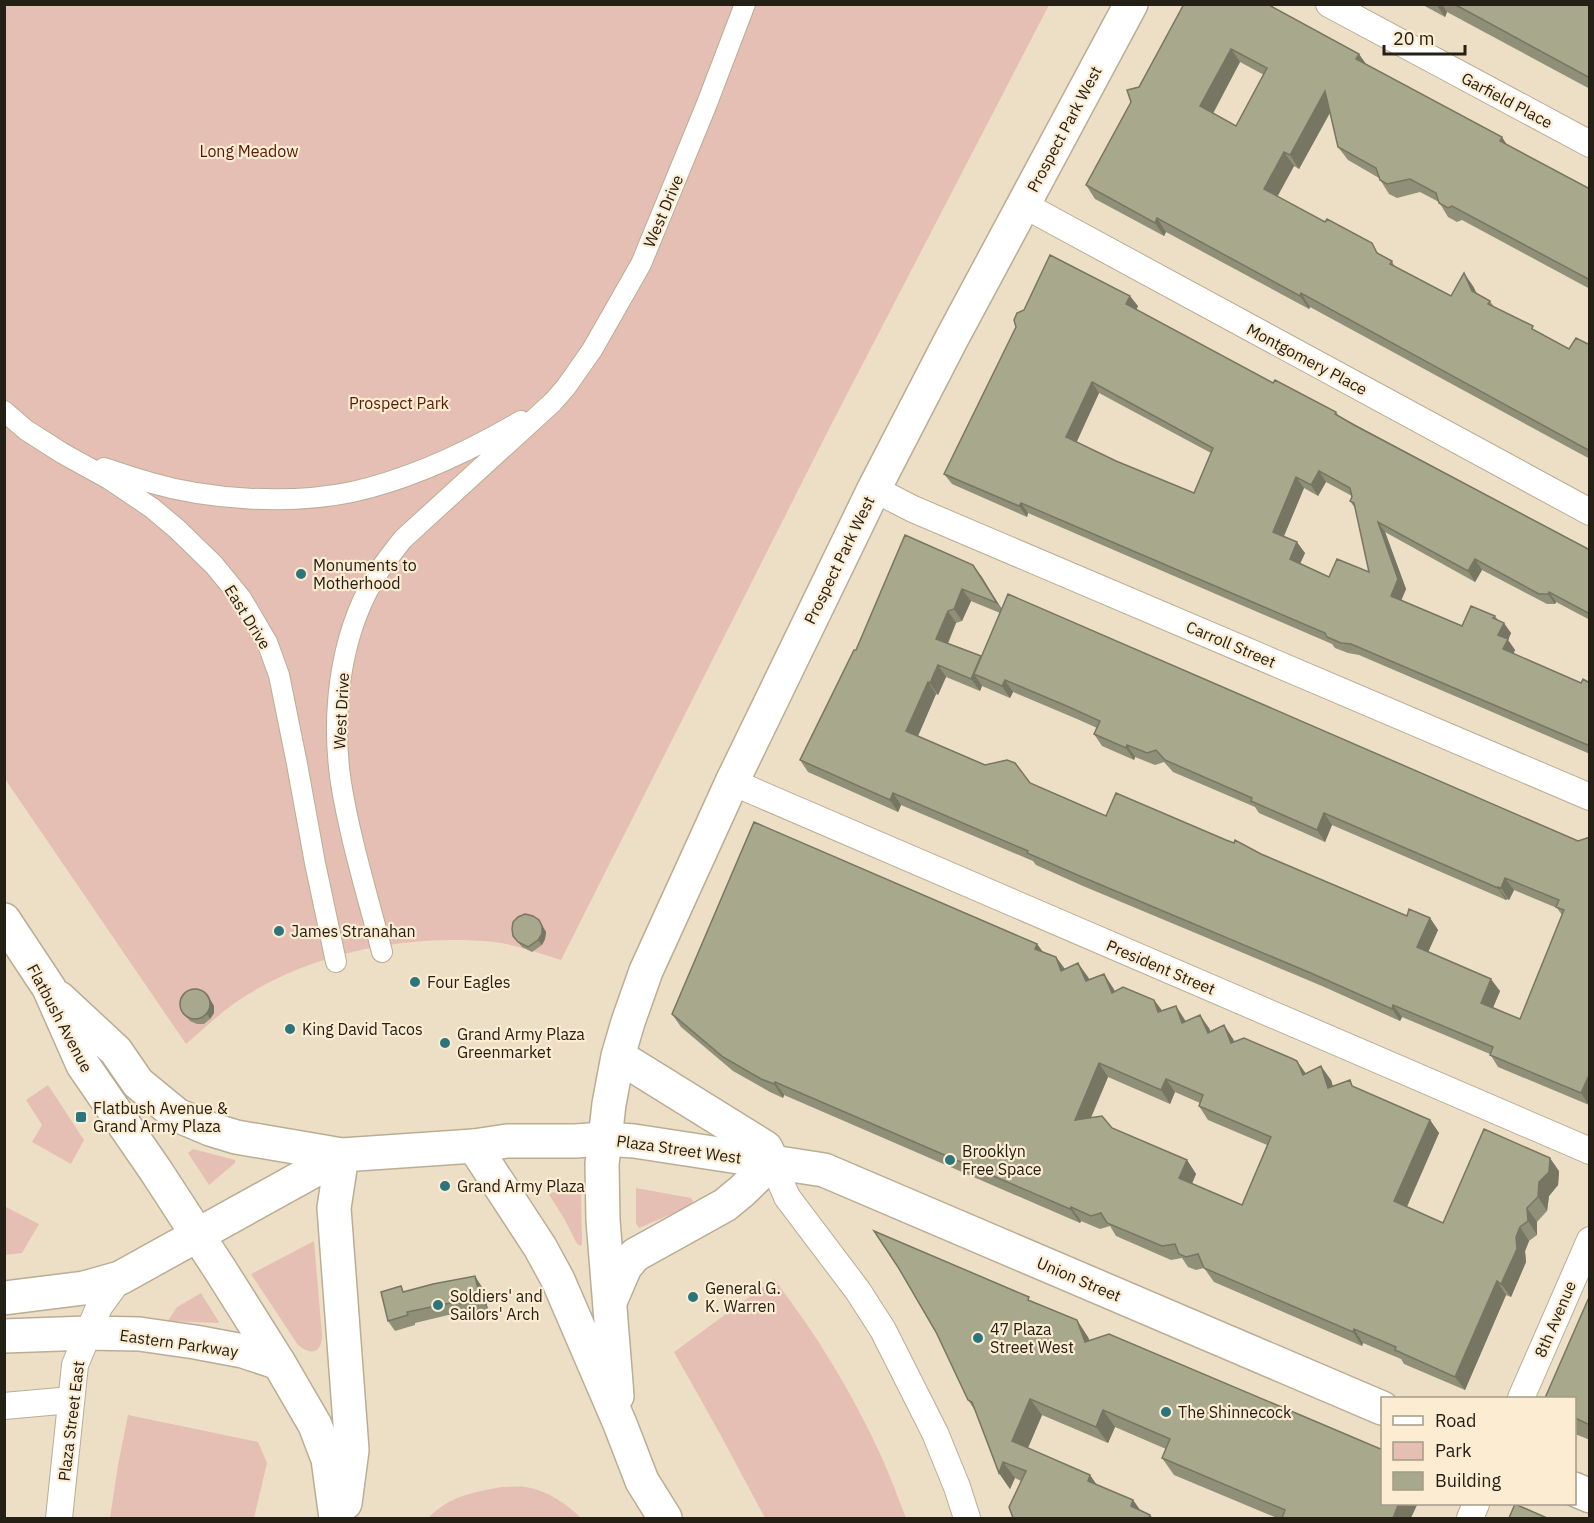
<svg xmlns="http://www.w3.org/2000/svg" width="1594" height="1523" viewBox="0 0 1594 1523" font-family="'IBM Plex Sans',sans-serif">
<rect width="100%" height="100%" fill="#eddfc5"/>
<path fill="#e6bfb4" d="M 5,5 L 1049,5 L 830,427 L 561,960 C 539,953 517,945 494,942 C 412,934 318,951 247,995 C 225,1008 206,1027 186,1044 L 5,779 Z
M 48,1085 L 84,1140 L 71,1164 L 32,1142 L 42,1125 L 26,1100 Z
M 193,1149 L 235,1160 L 235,1163 L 209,1185 L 188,1153 Z
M 636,1188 L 691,1198 L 693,1201 L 690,1206 L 639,1228 L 636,1223 Z
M 581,1189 L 582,1244 L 581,1246 L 577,1244 L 565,1220 L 548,1193 Z
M 4,1206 L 39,1224 L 22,1253 L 5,1255 Z
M 314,1241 L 322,1335 C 322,1353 311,1356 298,1345 L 251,1274 Z
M 774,1279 C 817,1335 853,1394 882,1458 C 891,1478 898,1498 906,1518 L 765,1518 L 720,1434 L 674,1352 Z
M 201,1293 L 219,1322 L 218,1323 L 168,1321 L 177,1307 Z
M 128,1415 L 258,1442 L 267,1463 L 254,1518 L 110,1518 L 118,1465 Z
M 502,1487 C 510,1487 519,1486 526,1487 C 548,1491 566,1503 581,1518 L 428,1518 C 452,1495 470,1493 502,1487 Z"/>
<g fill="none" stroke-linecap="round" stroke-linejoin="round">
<g stroke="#bbad94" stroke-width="22">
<path id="pedestrian" d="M 4,411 L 26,430 L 62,453 L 109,479 L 152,508 L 177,529 L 214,565 L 241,598 L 267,642 L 279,675 L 297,764 L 315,863 L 336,962
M 104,468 C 119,473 133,478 148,482 C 209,500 289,505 352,492 C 411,479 468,452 521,421
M 382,952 C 368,897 350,839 341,783 C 331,716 339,639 374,579 C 382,565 393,552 403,539 L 553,402 L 566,387 L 592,350 L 641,264 L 706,106 L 745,4"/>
</g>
<g stroke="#bbad94" stroke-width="28">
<path id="minor" d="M 1329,4 L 1590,144
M 1024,205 L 1590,512
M 874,489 L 913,509 L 1590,797
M 732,782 L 1590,1151
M 772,1162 L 787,1197 L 858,1291 L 883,1330 L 935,1433 L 957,1487 L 967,1518
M 1521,1398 L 1590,1240
M 4,1406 L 71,1400
M 59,1518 L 75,1365 L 99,1307 L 120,1278
M 1470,1518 L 1476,1504"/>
</g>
<g stroke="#bbad94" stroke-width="36">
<path id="tertiary" d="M 618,1056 L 766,1148 L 772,1162
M 605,1139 L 609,1104 L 618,1056 L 628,1022 L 646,971 L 732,782 L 874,489 L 952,338 L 1131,4"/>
</g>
<g stroke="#bbad94" stroke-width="36">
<path id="secondary" d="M 474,1146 L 507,1141 L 575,1141 L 605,1139 L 634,1141 L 824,1170 L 1382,1408
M 1574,1489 L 1590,1496"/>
</g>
<g stroke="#bbad94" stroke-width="36">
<path id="primary" d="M 4,920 L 49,988 L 83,1065 L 156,1171 L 221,1271 L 279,1363 L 315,1425 L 328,1459 L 336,1518
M 59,998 L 116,1051 L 138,1083 L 177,1115 L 210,1129 L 236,1137 L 342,1155
M 605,1139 L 602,1164 L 603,1220 L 617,1396
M 342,1155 L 334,1208 L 352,1450 L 345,1503
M 4,1298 L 84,1288 L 120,1278 L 342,1155 L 474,1146 L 540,1247 L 558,1280 L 592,1359 L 620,1424 L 642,1481 L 665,1518
M 610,1302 L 625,1267 L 635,1255 L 725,1205 L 742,1191 L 772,1162
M 4,1336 L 88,1333 L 139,1334 L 195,1342 L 243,1351 L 279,1363"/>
</g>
<use href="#pedestrian" stroke="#fff" stroke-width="20"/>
<use href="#minor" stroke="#fff" stroke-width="26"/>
<use href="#tertiary" stroke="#fff" stroke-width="33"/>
<use href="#secondary" stroke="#fff" stroke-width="33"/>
<use href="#primary" stroke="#fff" stroke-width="33"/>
</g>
<path fill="#909079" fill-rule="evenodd" d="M 1184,4 L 1366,64 L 1508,146 L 1590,189 L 1590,289 L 1462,220 L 1457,222 L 1448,217 L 1439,202 L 1420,192 L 1397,198 L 1389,194 L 1379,178 L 1348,160 L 1338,147 L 1330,113 L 1299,169 L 1294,166 L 1277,196 L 1392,261 L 1395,267 L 1451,296 L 1473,286 L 1477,294 L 1490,301 L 1494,307 L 1569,349 L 1590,345 L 1590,459 L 1310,307 L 1309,309 L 1166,232 L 1164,236 L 1095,199 L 1086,185 ZM 1240,62 L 1264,75 L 1236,126 L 1213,114 Z
M 1421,4 L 1590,4 L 1590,89 L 1447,12 L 1445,17 Z
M 1138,306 L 1136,310 L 1273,383 L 1336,412 L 1339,416 L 1590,550 L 1590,620 L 1556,602 L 1555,604 L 1547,604 L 1482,570 L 1475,582 L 1385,532 L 1406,589 L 1401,600 L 1462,626 L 1495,616 L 1498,620 L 1511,633 L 1508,640 L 1515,650 L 1513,654 L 1581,683 L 1590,683 L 1590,754 L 1359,655 L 1348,653 L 1335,648 L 1332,644 L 1028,513 L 1027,517 L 952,484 L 944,474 ZM 1099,393 L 1211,453 L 1194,493 L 1116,461 L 1076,442 ZM 1326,482 L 1352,496 L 1350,501 L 1355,508 L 1369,572 L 1329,577 L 1300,564 L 1305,553 L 1284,536 L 1304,488 L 1318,496 Z
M 973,565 L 1002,609 L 1578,841 L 1589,1105 L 1498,1067 L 1490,1054 L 1402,1017 L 1400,1021 L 1322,986 L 1083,886 L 1036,865 L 1033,861 L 901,805 L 898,812 L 808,772 L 800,760 L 856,650 ZM 971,601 L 1000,613 L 981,657 L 948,644 L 956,623 L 962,621 ZM 946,677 L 980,691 L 982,686 L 1010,698 L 1013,692 L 1077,719 L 1097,728 L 1094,734 L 1102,746 L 1134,760 L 1135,757 L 1155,765 L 1164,762 L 1173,772 L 1255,807 L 1259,813 L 1325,842 L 1332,825 L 1506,900 L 1507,899 L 1509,900 L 1514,890 L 1557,908 L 1562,915 L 1520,1019 L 1493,1007 L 1500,991 L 1428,952 L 1438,930 L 1430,918 L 1407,916 L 1261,854 L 1106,816 L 918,736 L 936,694 L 938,695 Z
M 542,925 L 546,932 L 545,939 L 542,945 L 532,952 L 522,947 L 513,936 Z
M 1037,944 L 1043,952 L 1056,957 L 1065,969 L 1088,977 L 1089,979 L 1104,974 L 1115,991 L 1154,1000 L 1162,1011 L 1186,1021 L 1209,1028 L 1210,1031 L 1224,1025 L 1235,1042 L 1306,1074 L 1331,1080 L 1333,1086 L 1357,1088 L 1430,1120 L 1439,1133 L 1407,1207 L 1443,1223 L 1559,1171 L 1558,1185 L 1549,1196 L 1547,1211 L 1537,1222 L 1537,1235 L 1529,1241 L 1525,1251 L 1526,1262 L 1511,1297 L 1506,1295 L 1465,1390 L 1404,1364 L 1401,1359 L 1363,1343 L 1362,1346 L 1214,1282 L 1204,1268 L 1196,1270 L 1188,1267 L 1182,1258 L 1171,1260 L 1116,1236 L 1110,1226 L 1100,1229 L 1081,1221 L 1080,1223 L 784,1095 L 783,1098 L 770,1092 L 733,1071 L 681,1027 L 672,1014 ZM 1108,1077 L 1170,1104 L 1175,1092 L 1200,1103 L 1199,1106 L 1208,1120 L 1267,1145 L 1242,1205 L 1192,1184 L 1196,1174 L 1187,1160 L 1112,1128 L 1091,1118 Z
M 207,994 L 214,1006 L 214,1013 L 210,1019 L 204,1024 L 197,1024 L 190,1021 L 182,1011 Z
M 482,1287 L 488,1309 L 468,1315 L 465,1311 L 415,1323 L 415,1325 L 395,1331 L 388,1321 L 405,1291 Z
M 1590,1295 L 1590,1440 L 1575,1434 L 1575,1398 Z
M 1032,1302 L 1088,1337 L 1089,1340 L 1411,1518 L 1277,1518 L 1174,1475 L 1162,1458 L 1166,1449 L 1115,1427 L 1108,1443 L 1042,1415 L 1028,1448 L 1097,1485 L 1133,1500 L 1140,1510 L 1150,1515 L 1153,1518 L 1013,1518 L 1021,1481 L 1015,1478 L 1010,1489 L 999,1473 L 976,1412 L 968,1400 L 936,1332 Z"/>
<path fill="#767663" d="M 1436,4 L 1442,4 L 1447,12 L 1445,17 Z
M 1231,49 L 1240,62 L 1209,120 L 1200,106 Z
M 1359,54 L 1369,68 L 1356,59 Z
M 1325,91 L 1334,105 L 1299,169 L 1290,155 Z
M 1502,137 L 1511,151 L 1500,141 Z
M 1284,152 L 1294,166 L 1274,203 L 1264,189 Z
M 1157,218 L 1166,232 L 1164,236 L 1155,223 Z
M 1464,273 L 1473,286 L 1482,305 L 1472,291 Z
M 1301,293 L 1310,307 L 1309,309 L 1300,296 Z
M 1130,296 L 1138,306 L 1134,315 L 1126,304 Z
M 1092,382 L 1099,393 L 1074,448 L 1066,437 Z
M 1319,471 L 1326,482 L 1318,496 L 1311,485 Z
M 1296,477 L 1304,488 L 1281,543 L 1273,532 Z
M 1021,503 L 1028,513 L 1027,517 L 1019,506 Z
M 1378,522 L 1385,532 L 1406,589 L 1399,606 L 1391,596 Z
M 1297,542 L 1305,553 L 1297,570 L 1290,559 Z
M 1475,559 L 1482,570 L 1475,582 L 1468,571 Z
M 973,565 L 982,577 L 1005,615 L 997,603 Z
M 962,589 L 971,601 L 962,621 L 954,609 Z
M 1549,592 L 1556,602 L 1555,604 L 1548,594 Z
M 948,611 L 956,623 L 944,651 L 936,639 Z
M 1504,623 L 1511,633 L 1508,640 L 1515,650 L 1511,660 L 1503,649 L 1498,635 Z
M 981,656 L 974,674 L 982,686 L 980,691 L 971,679 Z
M 938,665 L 946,677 L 938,695 L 930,683 Z
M 1005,680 L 1013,692 L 1010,698 L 1002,686 Z
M 928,682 L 936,694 L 915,743 L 906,731 Z
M 1127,745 L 1135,757 L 1134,760 L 1126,748 Z
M 893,793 L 901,805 L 898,812 L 890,800 Z
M 1324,813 L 1332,825 L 1325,842 L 1317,830 Z
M 1505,878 L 1514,890 L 1509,900 L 1501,888 Z
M 1498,887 L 1507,899 L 1506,900 L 1498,888 Z
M 1430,918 L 1438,930 L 1425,959 L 1417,947 Z
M 539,920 L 546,932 L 545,939 L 542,945 L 538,940 Z
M 1037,944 L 1047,958 L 1035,949 Z
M 1056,957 L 1066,971 L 1061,971 Z
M 1078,963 L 1088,977 L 1096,994 L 1086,981 Z
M 1104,974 L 1113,988 L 1121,1006 L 1112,993 Z
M 1491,979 L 1500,991 L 1490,1015 L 1481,1003 Z
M 207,994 L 214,1006 L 214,1013 L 210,1019 L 207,1014 Z
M 1154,1000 L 1164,1013 L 1158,1012 Z
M 1393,1005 L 1402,1017 L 1400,1021 L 1392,1009 Z
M 1176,1006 L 1185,1020 L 1192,1036 L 1182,1023 Z
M 1200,1015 L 1209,1028 L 1217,1046 L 1208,1033 Z
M 1224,1025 L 1233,1039 L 1240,1057 L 1231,1043 Z
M 1297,1061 L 1307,1075 L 1303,1075 Z
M 1099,1063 L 1108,1077 L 1084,1133 L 1075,1120 Z
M 1321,1066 L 1331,1080 L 1337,1102 L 1328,1088 Z
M 1590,1073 L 1589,1105 L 1581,1093 Z
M 1166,1079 L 1175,1092 L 1170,1104 L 1161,1090 Z
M 775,1082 L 784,1095 L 783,1098 L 774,1084 Z
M 1430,1120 L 1439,1133 L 1403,1215 L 1394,1201 Z
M 1550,1158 L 1559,1171 L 1558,1185 L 1549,1196 L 1547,1211 L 1538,1197 L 1539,1182 Z
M 1187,1160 L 1196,1174 L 1188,1192 L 1179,1178 Z
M 1071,1207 L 1081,1221 L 1080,1223 L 1070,1209 Z
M 1527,1208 L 1537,1222 L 1537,1235 L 1528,1221 Z
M 1520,1227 L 1529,1241 L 1525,1251 L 1526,1262 L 1511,1297 L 1501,1284 L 1516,1237 Z
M 475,1276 L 482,1287 L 488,1309 L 480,1298 Z
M 1497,1281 L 1506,1295 L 1465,1390 L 1455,1377 Z
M 1077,1320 L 1088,1337 L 1096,1358 L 1085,1342 Z
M 1354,1329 L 1363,1343 L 1362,1346 L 1353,1332 Z
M 1030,1399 L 1042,1415 L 1024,1457 L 1012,1441 Z
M 1103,1410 L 1115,1427 L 1108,1443 L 1096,1427 Z
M 4,1447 L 6,1450 L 4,1516 Z
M 1003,1462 L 1015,1478 L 1010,1489 L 999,1473 Z
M 1090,1475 L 1102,1492 L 1088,1481 Z
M 1133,1500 L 1145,1517 L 1131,1506 Z
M 1399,1503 L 1418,1503 L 1411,1518 L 1393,1518 Z"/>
<path fill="#a8a88d" stroke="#767663" stroke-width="1.5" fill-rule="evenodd" d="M 1184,4 L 1267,4 L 1359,54 L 1356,59 L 1502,137 L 1500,141 L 1590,189 L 1590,280 L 1452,206 L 1448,208 L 1439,203 L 1436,193 L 1410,179 L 1387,184 L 1380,180 L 1376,168 L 1338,147 L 1325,91 L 1290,155 L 1284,152 L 1264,189 L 1325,222 L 1327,219 L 1372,243 L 1377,253 L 1392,261 L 1390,264 L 1451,296 L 1464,273 L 1472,291 L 1490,301 L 1488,304 L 1533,326 L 1532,329 L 1569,349 L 1576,338 L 1590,345 L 1590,451 L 1301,293 L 1300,296 L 1157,218 L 1155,223 L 1086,185 L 1131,102 L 1127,90 L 1139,87 ZM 1231,49 L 1267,68 L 1236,126 L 1200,106 Z
M 1454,4 L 1590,4 L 1590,78 Z
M 1050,255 L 1130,296 L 1126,304 L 1273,383 L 1275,380 L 1336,412 L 1335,414 L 1354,425 L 1590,550 L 1590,614 L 1549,592 L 1548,594 L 1539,594 L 1475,559 L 1468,571 L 1378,522 L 1398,579 L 1391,596 L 1462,626 L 1471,606 L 1495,616 L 1493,618 L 1504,623 L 1498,635 L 1508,639 L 1503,649 L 1581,683 L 1583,679 L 1590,683 L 1590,746 L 1351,644 L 1341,643 L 1327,637 L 1325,633 L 1021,503 L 1019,506 L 944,474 L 1016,327 L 1014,320 L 1017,313 L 1024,310 ZM 1092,382 L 1213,448 L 1194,493 L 1116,461 L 1066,437 ZM 1319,471 L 1350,488 L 1352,497 L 1350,501 L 1354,503 L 1369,572 L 1337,559 L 1329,577 L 1290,559 L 1297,542 L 1273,532 L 1296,477 L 1311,485 Z
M 905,535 L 973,565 L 997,603 L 962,589 L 954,609 L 948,611 L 936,639 L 981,656 L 971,679 L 938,665 L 930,683 L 928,682 L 906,731 L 985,765 L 1007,760 L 1015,763 L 1030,783 L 1106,816 L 1116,793 L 1226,840 L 1234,843 L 1235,840 L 1261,854 L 1407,916 L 1409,909 L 1430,918 L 1417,947 L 1491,979 L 1481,1003 L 1520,1019 L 1564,910 L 1556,907 L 1559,900 L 1505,878 L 1501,888 L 1498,887 L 1498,888 L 1324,813 L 1317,830 L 1251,801 L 1252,798 L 1165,760 L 1156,750 L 1147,753 L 1127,745 L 1126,748 L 1094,734 L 1100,721 L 1069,707 L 1005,680 L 1002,686 L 974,674 L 1008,594 L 1578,841 L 1590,837 L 1590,1073 L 1581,1093 L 1490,1055 L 1493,1047 L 1393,1005 L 1392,1009 L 1313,974 L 1075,874 L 1027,853 L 1028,851 L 893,793 L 890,800 L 800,760 L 854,650 L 856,650 Z
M 754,822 L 1037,944 L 1035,949 L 1056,957 L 1061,971 L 1078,963 L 1086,981 L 1104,974 L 1112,993 L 1123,987 L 1154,1000 L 1158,1012 L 1176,1006 L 1182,1023 L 1200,1015 L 1208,1033 L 1224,1025 L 1231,1043 L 1244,1038 L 1293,1059 L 1297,1061 L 1303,1075 L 1321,1066 L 1328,1088 L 1350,1080 L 1352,1086 L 1430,1120 L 1394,1201 L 1443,1223 L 1484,1129 L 1550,1158 L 1549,1172 L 1539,1182 L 1538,1197 L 1527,1208 L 1528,1221 L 1520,1227 L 1516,1237 L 1517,1249 L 1501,1284 L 1497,1281 L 1455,1377 L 1395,1350 L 1396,1347 L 1354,1329 L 1353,1332 L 1204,1268 L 1198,1254 L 1186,1257 L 1179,1254 L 1175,1244 L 1162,1246 L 1107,1223 L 1101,1213 L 1091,1216 L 1071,1207 L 1070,1209 L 775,1082 L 774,1084 L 761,1079 L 723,1057 L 672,1014 ZM 1099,1063 L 1161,1090 L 1166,1079 L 1203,1095 L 1199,1106 L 1271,1137 L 1242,1205 L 1179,1178 L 1187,1160 L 1112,1128 L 1102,1116 L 1075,1120 Z
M 525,914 L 533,916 L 539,920 L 542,926 L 542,934 L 538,940 L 528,947 L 518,942 L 513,936 L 512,929 L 513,922 L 518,917 Z
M180 1004a15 15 0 1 1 30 0a15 15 0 1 1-30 0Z
M 874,1231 L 1029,1297 L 1028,1300 L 1077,1320 L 1085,1342 L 1109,1334 L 1383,1450 L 1383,1503 L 1399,1503 L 1393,1518 L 1282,1518 L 1285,1510 L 1162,1458 L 1170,1439 L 1103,1410 L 1096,1427 L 1030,1399 L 1012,1441 L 1090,1475 L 1088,1481 L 1133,1500 L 1131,1506 L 1150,1515 L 1149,1518 L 1013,1518 L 1009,1507 L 1026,1471 L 1003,1462 L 999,1473 L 972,1402 L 968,1400 L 936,1332 L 898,1267 Z
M 475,1276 L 480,1298 L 460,1304 L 460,1301 L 407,1312 L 408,1315 L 388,1321 L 381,1292 L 401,1286 L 403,1292 L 433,1284 Z
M 1590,1295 L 1590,1425 L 1575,1418 L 1575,1398 L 1545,1398 Z
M 1515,1504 L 1547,1518 L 1509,1518 Z"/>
<g fill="#2c757c" stroke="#fbecd2" stroke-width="2">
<circle cx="301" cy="574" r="6"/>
<circle cx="279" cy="931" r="6"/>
<circle cx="415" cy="982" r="6"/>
<circle cx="290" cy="1029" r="6"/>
<circle cx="445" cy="1043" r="6"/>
<rect x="75" y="1111" width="12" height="12" rx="3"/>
<circle cx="950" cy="1160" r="6"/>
<circle cx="445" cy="1186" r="6"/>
<circle cx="693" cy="1297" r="6"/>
<circle cx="438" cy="1305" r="6"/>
<circle cx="978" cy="1338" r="6"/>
<circle cx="1166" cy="1412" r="6"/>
</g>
<g text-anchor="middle" stroke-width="4.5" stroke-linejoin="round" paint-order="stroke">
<g font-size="16" fill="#252016" stroke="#fbecd2">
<text transform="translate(1507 100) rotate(28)" y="6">Garfield Place</text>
<text transform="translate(1064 129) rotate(-62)" y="6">Prospect Park West</text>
<text transform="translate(663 211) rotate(-67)" y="6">West Drive</text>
<text transform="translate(1307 359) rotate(28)" y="6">Montgomery Place</text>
<text transform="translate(839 560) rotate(-64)" y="6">Prospect Park West</text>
<text transform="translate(248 617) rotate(58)" y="6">East Drive</text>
<text transform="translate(1231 644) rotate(23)" y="6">Carroll Street</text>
<text transform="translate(341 711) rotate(-87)" y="6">West Drive</text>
<text transform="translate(1161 967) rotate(23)" y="6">President Street</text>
<text transform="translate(60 1018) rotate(62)" y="6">Flatbush Avenue</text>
<text transform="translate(679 1149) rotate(8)" y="6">Plaza Street West</text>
<text transform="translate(1079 1279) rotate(23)" y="6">Union Street</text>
<text transform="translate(1555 1319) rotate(-67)" y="6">8th Avenue</text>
<text transform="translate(179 1343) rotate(8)" y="6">Eastern Parkway</text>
<text transform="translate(71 1421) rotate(-83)" y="6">Plaza Street East</text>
</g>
<g font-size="16" fill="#5a1908" stroke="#fbecd2">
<text x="249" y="157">Long Meadow</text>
<text x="399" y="409">Prospect Park</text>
</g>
<g font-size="16" fill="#252016" stroke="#fbecd2" text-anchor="start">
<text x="313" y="571">Monuments to<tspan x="313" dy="18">Motherhood</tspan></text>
<text x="291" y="937">James Stranahan</text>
<text x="427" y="988">Four Eagles</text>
<text x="302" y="1035">King David Tacos</text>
<text x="457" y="1040">Grand Army Plaza<tspan x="457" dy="18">Greenmarket</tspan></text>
<text x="93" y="1114">Flatbush Avenue &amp;<tspan x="93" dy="18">Grand Army Plaza</tspan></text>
<text x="962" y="1157">Brooklyn<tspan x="962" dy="18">Free Space</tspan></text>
<text x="457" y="1192">Grand Army Plaza</text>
<text x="705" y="1294">General G.<tspan x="705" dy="18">K. Warren</tspan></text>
<text x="450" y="1302">Soldiers' and<tspan x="450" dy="18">Sailors' Arch</tspan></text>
<text x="990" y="1335">47 Plaza<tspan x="990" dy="18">Street West</tspan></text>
<text x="1178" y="1418">The Shinnecock</text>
</g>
</g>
<rect width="1594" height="1523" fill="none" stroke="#252016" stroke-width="12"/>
<rect x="1381" y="1397" width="195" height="108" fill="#fbecd2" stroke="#a59a87" stroke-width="1.5"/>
<rect x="1393" y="1416" width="30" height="9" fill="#ffffff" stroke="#a59a87" stroke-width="1.5"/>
<text x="1435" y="1427" font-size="18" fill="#252016">Road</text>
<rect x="1393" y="1442" width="30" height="18" fill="#e6bfb4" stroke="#a59a87" stroke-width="1.5"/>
<text x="1435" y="1457" font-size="18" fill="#252016">Park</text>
<rect x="1393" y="1472" width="30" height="18" fill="#a8a88d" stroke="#a59a87" stroke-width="1.5"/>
<text x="1435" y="1487" font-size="18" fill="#252016">Building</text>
<path d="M1384 45v9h81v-9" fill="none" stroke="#252016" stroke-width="3"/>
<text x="1393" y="45" font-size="18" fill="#252016" stroke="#fbecd2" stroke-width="4.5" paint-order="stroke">20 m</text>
</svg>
